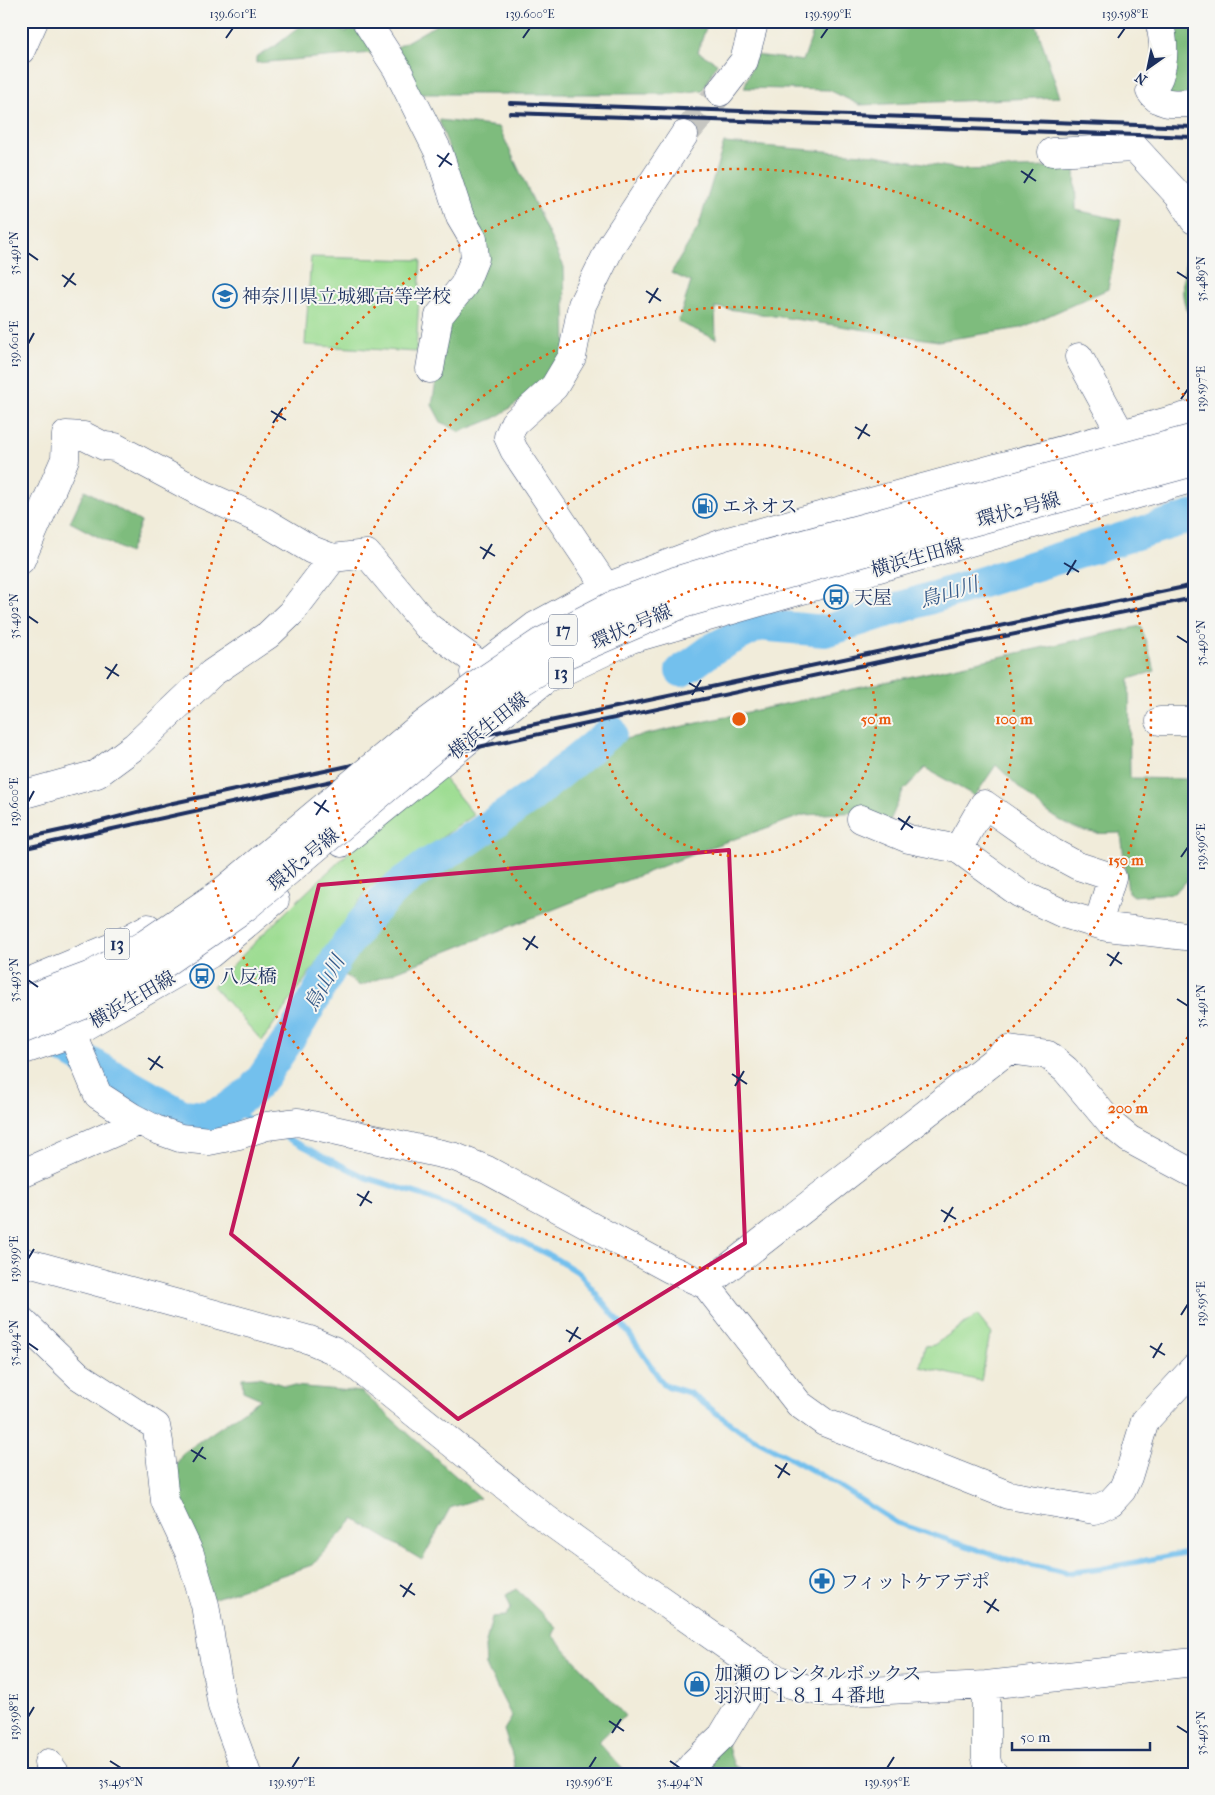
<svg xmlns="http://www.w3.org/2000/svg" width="1215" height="1795" viewBox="0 0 1215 1795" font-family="'IM FELL French Canon','Noto Serif JP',serif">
<rect width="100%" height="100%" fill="#f6f6f2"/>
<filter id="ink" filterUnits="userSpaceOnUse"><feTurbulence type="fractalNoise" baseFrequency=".02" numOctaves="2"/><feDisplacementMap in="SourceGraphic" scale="10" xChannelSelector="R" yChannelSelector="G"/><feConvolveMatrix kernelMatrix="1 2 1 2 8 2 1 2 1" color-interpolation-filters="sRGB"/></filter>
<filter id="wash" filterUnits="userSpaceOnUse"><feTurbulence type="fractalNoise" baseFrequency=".0096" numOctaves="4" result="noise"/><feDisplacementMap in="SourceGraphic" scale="20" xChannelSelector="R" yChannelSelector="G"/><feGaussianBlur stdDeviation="1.12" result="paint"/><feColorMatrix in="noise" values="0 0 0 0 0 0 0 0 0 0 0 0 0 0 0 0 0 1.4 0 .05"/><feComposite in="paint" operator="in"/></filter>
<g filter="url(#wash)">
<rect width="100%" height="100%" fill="#f1ecda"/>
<path fill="#9edd93" stroke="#5c8678" d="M 311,257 L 421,260 L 416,352 L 305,345 Z
M 438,771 L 474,815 L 368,889 L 262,1041 L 213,986 C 284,910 361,841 438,771 Z
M 977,1315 L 992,1334 L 989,1340 L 981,1381 L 920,1367 L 925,1346 L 934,1345 Z"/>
<path fill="#7ebc7d" stroke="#4c766e" d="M 307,21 L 333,21 L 346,32 L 358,23 L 372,53 L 256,63 L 256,57 L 274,47 Z
M 443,21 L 708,21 L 698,52 L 717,63 L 703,90 L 673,94 L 419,94 L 394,49 Z
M 817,21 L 1035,21 L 1060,97 L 860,105 L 829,90 L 744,88 L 756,55 L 803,61 Z
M 1167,21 L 1194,21 L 1194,96 L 1166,96 Z
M 439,120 L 499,127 L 564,267 L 566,350 L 549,382 L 495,418 L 460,432 L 441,422 L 432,405 L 447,318 L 485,249 Z
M 724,143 L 875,155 L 966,170 L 1075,166 L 1076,210 L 1121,220 L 1108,289 L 1021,328 L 938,341 L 715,307 L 716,339 L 678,322 L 691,282 L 671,273 L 698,228 Z
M 1194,253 L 1194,312 L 1189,313 C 1178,296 1184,274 1187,255 Z
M 85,490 L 141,522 L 129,553 L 70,522 Z
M 1141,626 L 1155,671 L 1129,679 L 1130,778 L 1187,779 L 1189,879 L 1174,893 L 1133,896 L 1128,892 L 1121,833 C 1112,833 1102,834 1094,833 C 1053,826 1025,792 996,765 L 975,796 L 925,768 L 903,791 L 889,823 L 861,812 L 804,815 L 711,847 L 360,986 L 342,973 L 382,913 L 434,865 L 502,829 L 602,744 Z
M 259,1377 L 283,1385 L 362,1392 L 480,1498 L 450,1508 L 422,1560 L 354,1519 L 312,1565 L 212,1599 L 166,1483 L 183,1453 L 261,1399 L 243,1391 L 242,1378 Z
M 516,1589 L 556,1627 L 552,1635 L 625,1716 L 598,1742 L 627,1774 L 516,1774 L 512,1755 L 504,1730 L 512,1717 L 486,1666 L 485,1647 L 492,1617 L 505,1616 L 511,1608 L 506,1595 Z
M 726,1741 L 734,1765 L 751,1774 L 696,1774 Z"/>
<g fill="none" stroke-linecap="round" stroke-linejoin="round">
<path stroke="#73c0ed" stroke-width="5.5" d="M 227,1109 L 253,1120
M 281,1135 L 367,1178 L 422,1195 L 449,1206 L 555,1258 L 579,1273 L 630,1335 L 664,1385 L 690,1393 L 739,1430 L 828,1479 L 897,1523 L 1006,1559 L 1067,1573 L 1100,1569 L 1194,1551"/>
<path stroke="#73c0ed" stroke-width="32" d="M 681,671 L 695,662 L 714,648 L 759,625 L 825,631 L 1194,516
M 64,1048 L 182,1115 L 206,1117 L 227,1109 L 252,1090 L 263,1077 L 302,1020 L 337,958 L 363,922 L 392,891 L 428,864 L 466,842 L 530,798 L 611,731"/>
</g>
</g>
<g filter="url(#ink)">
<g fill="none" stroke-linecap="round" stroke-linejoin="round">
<path stroke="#c6c6c1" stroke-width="28" stroke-dasharray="28 14" stroke-linecap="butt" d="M 684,135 L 720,92"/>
<g stroke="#3b4b71" stroke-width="29">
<path id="minor" d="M 366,21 L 397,69 L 439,153 L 460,217 L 473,239 L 475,258 L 464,285 L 439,316 L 430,369
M 1159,21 C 1164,39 1165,60 1159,77 C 1157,82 1153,87 1150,91 C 1160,107 1177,103 1194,103
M 21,50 L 34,21
M 720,92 L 744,61 L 753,27 L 753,21
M 1052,152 L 1135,148 L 1179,196 L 1194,220
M 1079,357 L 1121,434
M 21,560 L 65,459 L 66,435 L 84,436 L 104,446 L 115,447 L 203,494 L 265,522 L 312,550 L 333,558
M 606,587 L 514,450 L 508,437 L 514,423 L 554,387 L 572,357 L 582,305 L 612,244 L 684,135
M 1160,721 L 1194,721
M 21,795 L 97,774 L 135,746 L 212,673 L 268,635 L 291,613 L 333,558 L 367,554 L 427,626 L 483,667
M 861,819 L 909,839 L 958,849 L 1019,893 L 1064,914 L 1107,927 L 1194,937
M 958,849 L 984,804 L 1052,852 L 1078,866 L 1112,877 L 1098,924
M 63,1012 L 98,1095 L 132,1117 L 155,1129 L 180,1138 L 209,1141 L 239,1135 L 267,1126 L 298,1122 L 455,1157 L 487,1170 L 670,1269 L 706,1285 L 799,1404 L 824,1422 L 1008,1495 L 1094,1510 L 1111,1502 L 1122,1490 L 1128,1477 L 1145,1421 L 1194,1368
M 21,1174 L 140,1121
M 21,1261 L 310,1340 L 333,1350 L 351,1362 L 545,1518 L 591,1551 L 758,1668 C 765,1671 772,1676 779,1680 C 796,1687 812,1690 830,1693 L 986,1685 L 1194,1662
M 706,1285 L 1008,1050 L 1048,1055 L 1066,1070 L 1112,1125 L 1129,1139 L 1194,1174
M 21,1320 L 79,1376 L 156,1426 L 159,1442 L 165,1501 L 190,1554 L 205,1605 L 222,1706 L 247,1774
M 986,1685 L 986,1758 L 989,1770 L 994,1774
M 48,1763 L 56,1774
M 686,1774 L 695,1762 L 722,1736 L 762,1670"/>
</g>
<g stroke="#3b4b71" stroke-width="29">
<path id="major" d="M 474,673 L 535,626 L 606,587 L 728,541 L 1194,414
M 342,843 L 487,725 L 545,680 L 631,639 L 1194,478
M 21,985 L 117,945 L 148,928
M 21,1051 L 71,1034 L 210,954 L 275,900"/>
</g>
<use href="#minor" stroke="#fff" stroke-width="28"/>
<use href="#major" stroke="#fff" stroke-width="28"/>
<path stroke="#1b2f5e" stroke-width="4" d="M 510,103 L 1194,127
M 510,113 L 1194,137
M 21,839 L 86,825 L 173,803 L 339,768 L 493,733 L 1194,585
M 21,849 L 332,781 L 483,746 L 916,654 L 1194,598"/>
<g stroke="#3b4b71" stroke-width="29" stroke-linecap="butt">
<path id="major-bridge" d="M 21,1001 L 91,975 L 145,944 L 223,891 L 416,730 L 478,684 L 539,643 L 617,603 L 675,581 L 751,558 L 1194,438
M 21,1030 L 96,1000 L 157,969 L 246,907 L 488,703 L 565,655 L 683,604 L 943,530 L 1194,462"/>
</g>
<use href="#major-bridge" stroke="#fff" stroke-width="28"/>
</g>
</g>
<path fill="none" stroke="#c2185b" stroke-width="4" stroke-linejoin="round" d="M 729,850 L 745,1243 L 458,1419 L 231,1234 L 319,885 Z"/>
<path fill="none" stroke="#1b2f5e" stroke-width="2" d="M 226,38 L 233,28M 523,38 L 530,28M 821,38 L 828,28M 1118,38 L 1125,28M 437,155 L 452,165M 439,167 L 449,153M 1021,171 L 1036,181M 1024,183 L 1033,169M 28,253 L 38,260M 1177,272 L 1188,279M 62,275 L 76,285M 64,287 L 74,273M 646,291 L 661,301M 649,303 L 658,288M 28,344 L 34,333M 1181,399 L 1188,389M 271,411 L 286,420M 273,423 L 283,408M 855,427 L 870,436M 858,439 L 867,424M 480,547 L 495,556M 483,559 L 492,544M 1064,563 L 1079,572M 1067,575 L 1076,560M 28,616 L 38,623M 1177,636 L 1188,643M 105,667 L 119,676M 107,679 L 117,664M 689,683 L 704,692M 692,695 L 701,680M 28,802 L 34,791M 314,802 L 329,812M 316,815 L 326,800M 898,818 L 913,828M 901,830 L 910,816M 1181,857 L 1188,847M 523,938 L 538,948M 526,950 L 535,936M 1107,954 L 1122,964M 1110,966 L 1119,952M 28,980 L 38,987M 1177,999 L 1188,1006M 148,1058 L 163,1068M 150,1070 L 160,1056M 732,1074 L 747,1084M 735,1086 L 744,1071M 357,1194 L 372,1203M 360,1206 L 369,1191M 941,1210 L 956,1219M 944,1222 L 953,1207M 28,1259 L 34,1249M 1181,1315 L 1188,1304M 566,1330 L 581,1339M 569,1342 L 578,1327M 28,1343 L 38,1350M 1150,1346 L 1165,1355M 1153,1358 L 1162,1343M 191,1450 L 206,1459M 193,1462 L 203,1447M 775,1465 L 790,1475M 778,1478 L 787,1463M 400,1585 L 415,1595M 403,1597 L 412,1583M 984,1601 L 999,1611M 987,1613 L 996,1599M 28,1717 L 34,1707M 609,1721 L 624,1731M 1177,1726 L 1188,1733M 612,1733 L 621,1719M 110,1761 L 121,1768M 670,1761 L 680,1768M 292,1768 L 299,1757M 589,1768 L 596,1757M 887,1768 L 894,1757"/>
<g fill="none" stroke="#e8590c" stroke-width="2.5" stroke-dasharray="2.5 5">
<circle cx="739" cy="719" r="137"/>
<circle cx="739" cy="719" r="275"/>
<circle cx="739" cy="719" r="412"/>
<path d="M1192 1031A550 550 0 1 1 1192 407"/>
</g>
<defs>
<g id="school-ring" transform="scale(1.25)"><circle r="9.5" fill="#f6f6f2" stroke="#1f6fb2" stroke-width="1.5"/><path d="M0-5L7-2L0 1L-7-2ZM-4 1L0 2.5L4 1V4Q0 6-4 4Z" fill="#1f6fb2"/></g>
<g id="fuel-ring" transform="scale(1.25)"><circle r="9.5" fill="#f6f6f2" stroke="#1f6fb2" stroke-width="1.5"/><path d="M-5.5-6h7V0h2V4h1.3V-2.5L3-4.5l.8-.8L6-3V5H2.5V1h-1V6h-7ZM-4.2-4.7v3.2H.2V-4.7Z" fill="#1f6fb2"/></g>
<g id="bus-ring" transform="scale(1.25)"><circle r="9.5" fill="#f6f6f2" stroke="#1f6fb2" stroke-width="1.5"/><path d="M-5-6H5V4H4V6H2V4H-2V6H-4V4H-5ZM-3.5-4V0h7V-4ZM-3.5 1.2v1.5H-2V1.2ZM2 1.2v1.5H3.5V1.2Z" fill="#1f6fb2"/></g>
<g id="pharmacy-ring" transform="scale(1.25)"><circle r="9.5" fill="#f6f6f2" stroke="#1f6fb2" stroke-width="1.5"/><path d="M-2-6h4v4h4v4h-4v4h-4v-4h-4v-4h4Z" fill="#1f6fb2"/></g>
<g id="shop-ring" transform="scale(1.25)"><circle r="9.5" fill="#f6f6f2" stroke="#1f6fb2" stroke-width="1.5"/><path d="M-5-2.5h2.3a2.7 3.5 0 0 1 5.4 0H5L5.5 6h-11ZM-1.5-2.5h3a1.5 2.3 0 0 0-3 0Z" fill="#1f6fb2"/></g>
</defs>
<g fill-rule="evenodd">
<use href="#school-ring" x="225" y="296"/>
<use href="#fuel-ring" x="705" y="506"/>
<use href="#bus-ring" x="836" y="597"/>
<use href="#bus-ring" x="202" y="976"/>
<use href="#pharmacy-ring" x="822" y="1581"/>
<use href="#shop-ring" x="697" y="1684"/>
</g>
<g text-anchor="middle" stroke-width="4" stroke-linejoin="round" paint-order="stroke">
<g fill="#f6f6f2" stroke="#5d6b8a" stroke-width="1">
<rect x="549" y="614.5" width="28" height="31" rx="4"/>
<rect x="548.5" y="657.5" width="25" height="31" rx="4"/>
<rect x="104.5" y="928.5" width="25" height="31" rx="4"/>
</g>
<g font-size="18" font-weight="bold" fill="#1b2f5e">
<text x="563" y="636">17</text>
<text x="561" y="679">13</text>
<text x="117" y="950">13</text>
</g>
<g font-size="19" fill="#1b2f5e" stroke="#f6f6f2" text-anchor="start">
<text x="242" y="303">神奈川県立城郷高等学校</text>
<text x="722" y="513">エネオス</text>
<text x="854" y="604">天屋</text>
<text x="220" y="983">八反橋</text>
<text x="840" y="1588">フィットケアデポ</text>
<text x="714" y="1680">加瀬のレンタルボックス<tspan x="714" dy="22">羽沢町１８１４番地</tspan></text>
</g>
<g font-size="19" fill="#1b2f5e" stroke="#f6f6f2">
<text transform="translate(1018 509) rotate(-15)" y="7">環状2号線</text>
<text transform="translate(917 557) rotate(-16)" y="7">横浜生田線</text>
<text transform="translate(631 626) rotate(-23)" y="7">環状2号線</text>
<text transform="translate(488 725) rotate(-38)" y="7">横浜生田線</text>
<text transform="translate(303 859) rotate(-40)" y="7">環状2号線</text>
<text transform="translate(132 999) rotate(-30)" y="7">横浜生田線</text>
</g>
<g font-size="20" font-style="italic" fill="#355a89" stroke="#f6f6f2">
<text transform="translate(949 592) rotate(-17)" y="7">鳥山川</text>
<text transform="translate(324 983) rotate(-60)" y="7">鳥山川</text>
</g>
</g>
<circle cx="739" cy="719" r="8" fill="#e8590c" stroke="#f6f6f2" stroke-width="2.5"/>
<g font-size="15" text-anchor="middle" font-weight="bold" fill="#e8590c" stroke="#f6f6f2" stroke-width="4" stroke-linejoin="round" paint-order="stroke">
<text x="876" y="724">50 m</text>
<text x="1014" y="724">100 m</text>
<text x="1126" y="865">150 m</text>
<text x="1128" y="1113">200 m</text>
</g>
<rect width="1215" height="1795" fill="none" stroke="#f6f6f2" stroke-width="55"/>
<g transform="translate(1148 68) rotate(213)" stroke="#f6f6f2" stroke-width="4" paint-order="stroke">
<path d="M0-4L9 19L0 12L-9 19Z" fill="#1b2f5e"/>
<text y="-8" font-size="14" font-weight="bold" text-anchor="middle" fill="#1b2f5e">N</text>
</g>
<path d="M1012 1742v8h138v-8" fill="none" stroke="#1b2f5e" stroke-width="2.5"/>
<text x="1020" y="1742" font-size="15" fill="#1b2f5e" stroke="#f6f6f2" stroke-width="4" paint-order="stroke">50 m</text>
<rect x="28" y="28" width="1160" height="1740" fill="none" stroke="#1b2f5e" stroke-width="2"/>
<g font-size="12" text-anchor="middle" fill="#1b2f5e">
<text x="233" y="18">139.601°E</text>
<text x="530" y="18">139.600°E</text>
<text x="828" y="18">139.599°E</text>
<text x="1125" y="18">139.598°E</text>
<text transform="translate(14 253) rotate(-90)" y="4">35.491°N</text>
<text transform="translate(1201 279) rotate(-90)" y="4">35.489°N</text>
<text transform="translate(14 344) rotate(-90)" y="4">139.601°E</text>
<text transform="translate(1201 389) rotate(-90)" y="4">139.597°E</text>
<text transform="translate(14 616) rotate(-90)" y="4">35.492°N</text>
<text transform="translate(1201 643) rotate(-90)" y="4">35.490°N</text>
<text transform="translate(14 802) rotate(-90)" y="4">139.600°E</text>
<text transform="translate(1201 847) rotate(-90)" y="4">139.596°E</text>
<text transform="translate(14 980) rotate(-90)" y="4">35.493°N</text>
<text transform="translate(1201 1006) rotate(-90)" y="4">35.491°N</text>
<text transform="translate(14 1259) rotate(-90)" y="4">139.599°E</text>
<text transform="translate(1201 1304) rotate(-90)" y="4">139.595°E</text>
<text transform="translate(14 1343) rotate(-90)" y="4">35.494°N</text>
<text transform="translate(14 1717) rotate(-90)" y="4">139.598°E</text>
<text transform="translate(1201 1733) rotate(-90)" y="4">35.493°N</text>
<text x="121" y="1786">35.495°N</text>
<text x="292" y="1786">139.597°E</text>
<text x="589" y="1786">139.596°E</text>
<text x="680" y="1786">35.494°N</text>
<text x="887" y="1786">139.595°E</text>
</g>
</svg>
